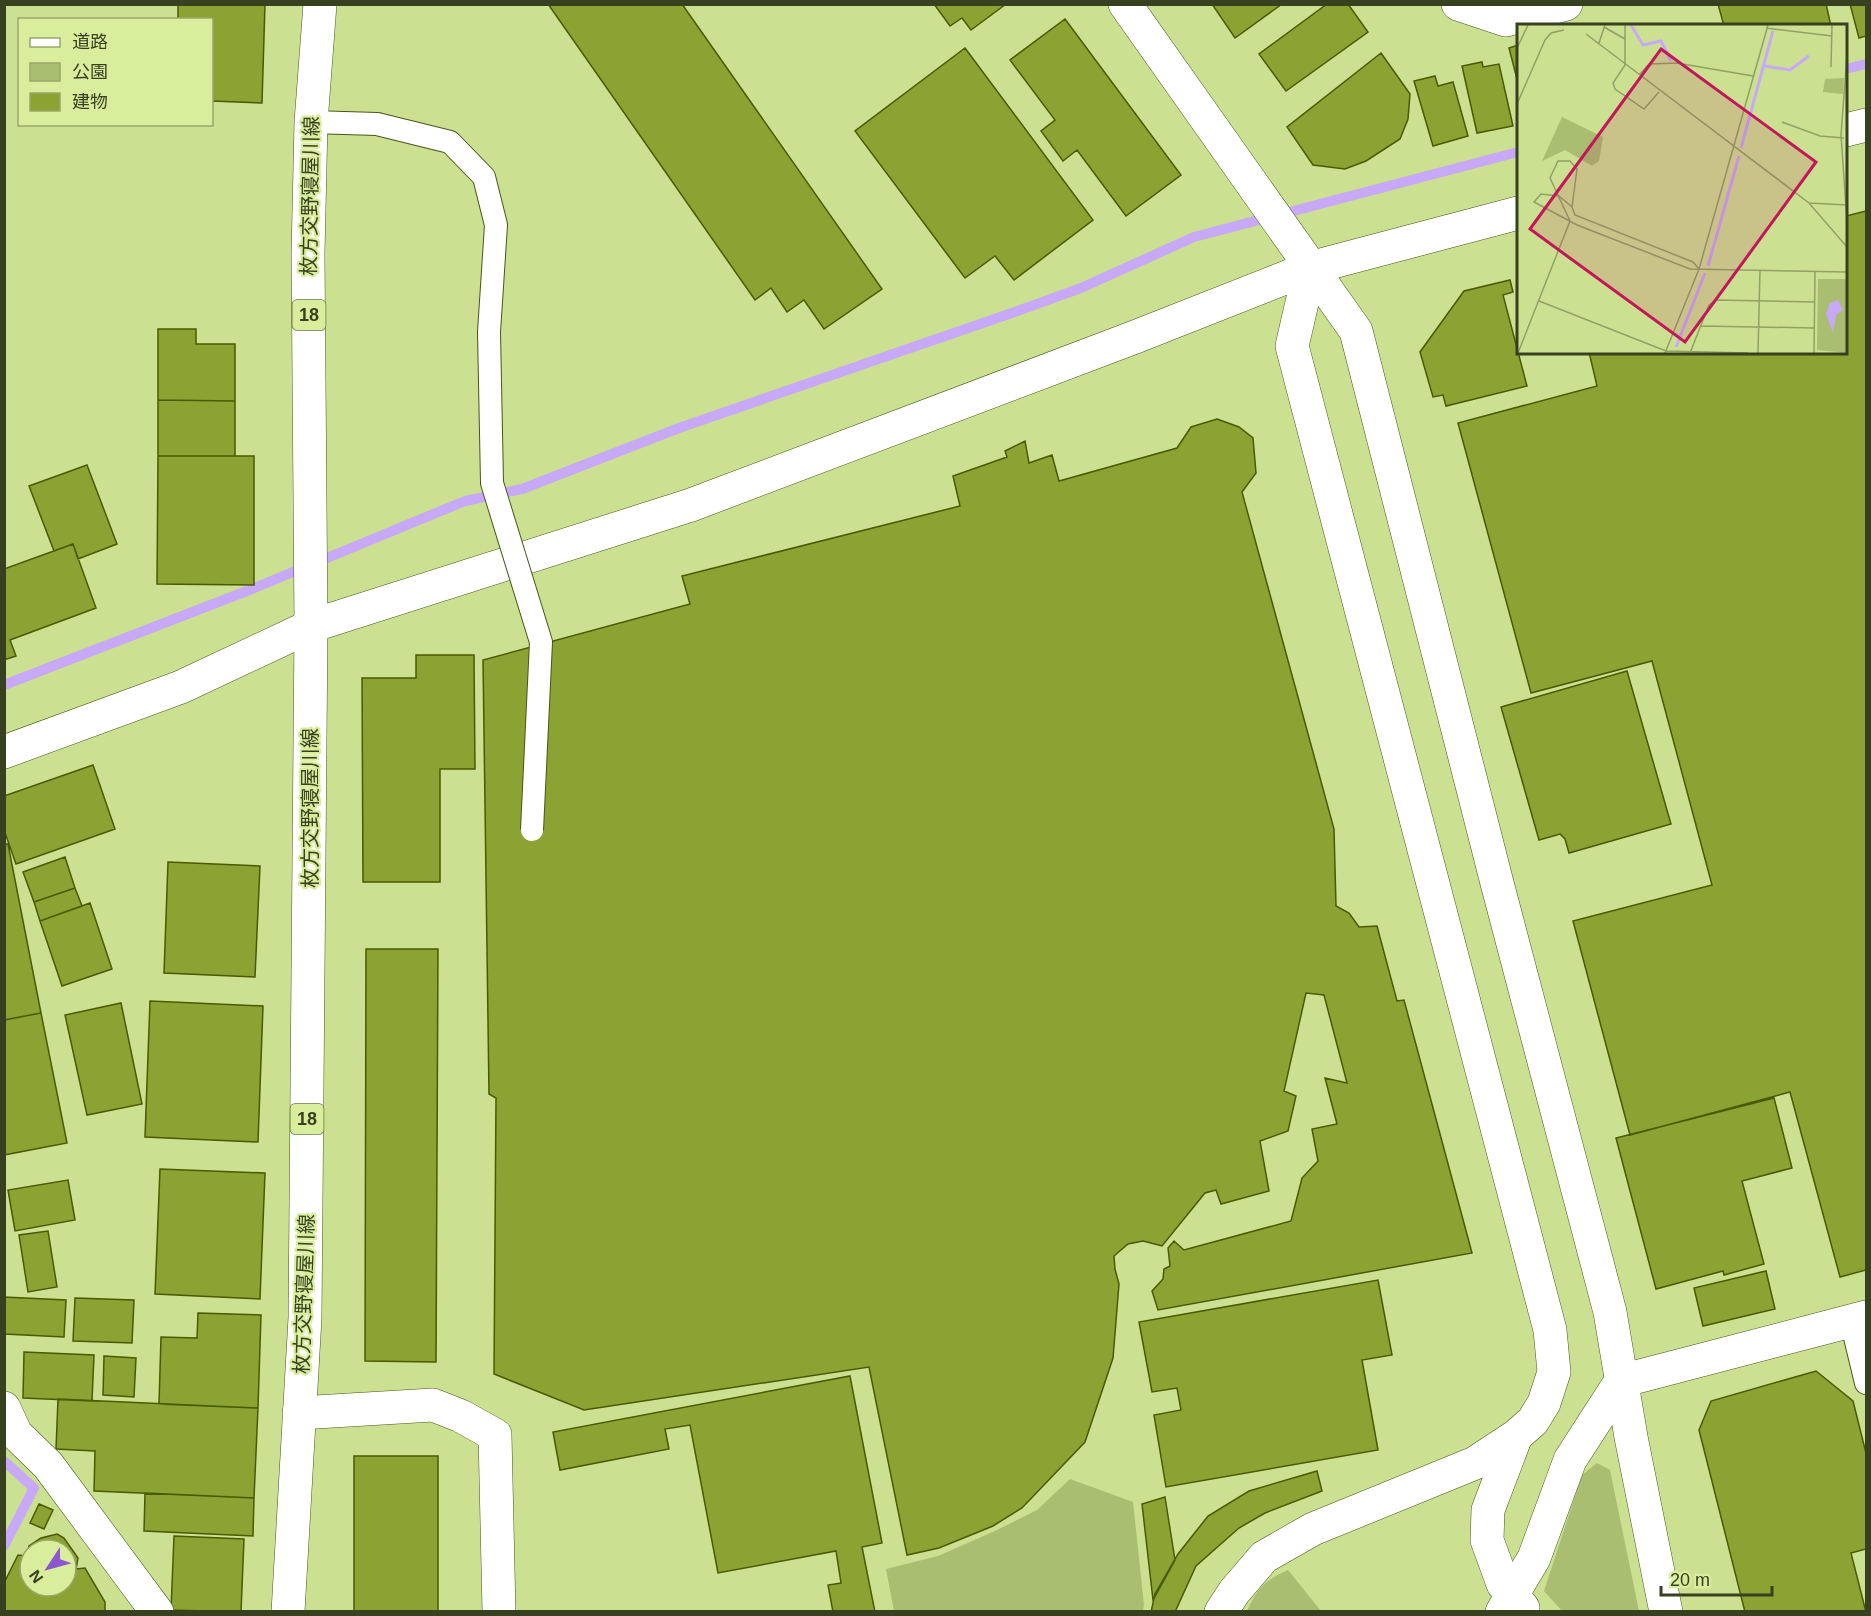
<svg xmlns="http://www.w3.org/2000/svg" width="1871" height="1616" viewBox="0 0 1871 1616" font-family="Arial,'Noto Sans JP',sans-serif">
<rect width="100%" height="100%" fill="#cbe191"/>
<path fill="#a9be70" d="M 1597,1463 L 1610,1470 L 1639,1611 L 1562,1611 L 1544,1591 L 1582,1475 Z
M 1070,1479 L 1133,1502 L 1144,1605 L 1143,1611 L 894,1611 L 886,1569 L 938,1556 L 997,1530 L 1037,1510 Z
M 1288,1570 L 1321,1611 L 1247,1611 C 1257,1589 1265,1580 1288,1570 Z"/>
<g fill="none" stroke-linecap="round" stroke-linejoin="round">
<path stroke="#c7a9f7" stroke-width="10" d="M 1846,69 L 1866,64
M 4,685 L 252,589 L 465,501 L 522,489 L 679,428 L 1009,314 L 1081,288 L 1194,237 L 1518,152
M 4,1461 L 34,1488 L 4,1546"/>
</g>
<path fill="#8aa332" stroke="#495a00" stroke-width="1.5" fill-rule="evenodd" d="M 178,4 L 265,4 L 262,103 L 212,101 L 212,20 L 178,20 Z
M 548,4 L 682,4 L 882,289 L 824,329 L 804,300 L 787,312 L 771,288 L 755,300 Z
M 934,4 L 1006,4 L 971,30 L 962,18 L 950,26 Z
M 1212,4 L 1282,4 L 1235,38 Z
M 1327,4 L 1348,4 L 1368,32 L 1286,91 L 1259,54 Z
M 1718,4 L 1826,4 L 1831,26 L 1724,26 Z
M 1850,4 L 1866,4 L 1866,36 L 1859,38 Z
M 1065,19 L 1181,175 L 1126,216 L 1077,150 L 1063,161 L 1041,131 L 1055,120 L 1010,60 Z
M 1518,45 L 1518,83 L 1509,48 Z
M 965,48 L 1093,220 L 1014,280 L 995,256 L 965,278 L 855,131 Z
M 1381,53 L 1410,94 L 1408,119 L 1400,139 L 1366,161 L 1345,169 L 1313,165 L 1287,127 Z
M 1482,62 L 1483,67 L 1499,64 L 1513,126 L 1477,133 L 1462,66 Z
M 1435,76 L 1438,86 L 1453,82 L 1468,136 L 1433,146 L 1414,81 Z
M 1866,211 L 1866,1270 L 1840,1277 L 1790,1092 L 1630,1135 L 1573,921 L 1712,885 L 1652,661 L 1531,693 L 1458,423 L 1597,386 L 1589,352 L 1846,352 L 1846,216 Z
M 1510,280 L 1513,292 L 1503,295 L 1527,386 L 1446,406 L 1443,395 L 1433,397 L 1420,352 L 1464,291 Z
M 158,329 L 196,329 L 196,344 L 235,344 L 235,401 L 158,400 Z
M 158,400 L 235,401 L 235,456 L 158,456 Z
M 1217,419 L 1239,427 L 1253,438 L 1256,473 L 1242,492 L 1334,829 L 1336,906 L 1349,913 L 1359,927 L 1377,926 L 1397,1001 L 1404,1000 L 1472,1253 L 1158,1310 L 1152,1291 L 1163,1279 L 1164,1269 L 1170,1266 L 1168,1248 L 1174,1241 L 1184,1250 L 1291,1221 L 1302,1178 L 1318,1161 L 1312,1129 L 1337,1124 L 1325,1078 L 1347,1083 L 1324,995 L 1306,993 L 1284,1091 L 1296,1096 L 1288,1131 L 1260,1141 L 1269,1191 L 1221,1204 L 1216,1190 L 1205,1193 L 1162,1246 L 1143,1241 L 1128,1244 L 1114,1256 L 1115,1269 L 1119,1284 L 1113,1358 L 1085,1442 L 1022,1508 L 993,1526 L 939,1548 L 907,1555 L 869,1367 L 584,1410 L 494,1374 L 496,1098 L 489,1094 L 483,660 L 690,604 L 682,576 L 960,506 L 953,476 L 1007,457 L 1005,451 L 1025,441 L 1029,463 L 1052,455 L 1059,481 L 1177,448 L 1191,427 Z
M 158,456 L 254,456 L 254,585 L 157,584 Z
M 87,465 L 117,544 L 78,559 L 73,544 L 54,551 L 29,486 Z
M 73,544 L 96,608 L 10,640 L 16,656 L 4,660 L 4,569 Z
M 416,655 L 474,655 L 475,769 L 440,769 L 440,882 L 363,882 L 362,678 L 416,678 Z
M 1627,671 L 1671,824 L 1569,853 L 1565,839 L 1560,834 L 1539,840 L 1501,707 Z
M 93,765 L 115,829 L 16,864 L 4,830 L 4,796 Z
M 4,844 L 8,844 L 41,1013 L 4,1020 Z
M 65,857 L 75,888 L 34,902 L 23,872 Z
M 168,862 L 260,866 L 255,977 L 164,973 Z
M 75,888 L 82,906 L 40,921 L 34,902 Z
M 90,903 L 112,969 L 62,986 L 40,921 Z
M 366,949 L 438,949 L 436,1362 L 365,1361 Z
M 150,1001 L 263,1006 L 258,1142 L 145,1137 Z
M 121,1003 L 142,1104 L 87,1115 L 65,1015 Z
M 41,1013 L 67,1143 L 4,1155 L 4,1020 Z
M 1774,1098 L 1792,1168 L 1742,1181 L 1764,1264 L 1724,1275 L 1723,1271 L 1656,1289 L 1616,1138 Z
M 160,1169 L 265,1173 L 260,1299 L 155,1294 Z
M 68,1180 L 75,1220 L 15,1231 L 8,1190 Z
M 48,1231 L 57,1287 L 28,1292 L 19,1235 Z
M 1766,1271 L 1775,1309 L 1703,1326 L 1694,1288 Z
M 1378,1280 L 1392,1355 L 1362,1360 L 1378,1450 L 1166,1487 L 1154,1415 L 1181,1410 L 1177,1388 L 1152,1392 L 1139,1322 Z
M 4,1297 L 66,1300 L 64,1337 L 4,1334 Z
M 75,1298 L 134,1300 L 132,1343 L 73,1341 Z
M 198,1313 L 261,1315 L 258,1408 L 159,1404 L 161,1337 L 197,1338 Z
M 24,1352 L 94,1355 L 92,1401 L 23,1398 Z
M 104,1356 L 136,1358 L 134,1397 L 103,1395 Z
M 1816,1371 L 1853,1401 L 1866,1453 L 1866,1549 L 1851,1553 L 1866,1612 L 1745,1612 L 1699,1430 L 1711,1401 Z
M 850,1376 L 882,1543 L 862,1547 L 875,1612 L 833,1612 L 828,1585 L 841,1583 L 836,1551 L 718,1573 L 690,1425 L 665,1429 L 669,1449 L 560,1470 L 553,1432 Z
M 58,1399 L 258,1408 L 254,1498 L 94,1491 L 95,1451 L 56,1449 Z
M 354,1456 L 438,1456 L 438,1612 L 354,1612 Z
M 1317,1471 L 1322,1491 L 1265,1513 L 1239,1528 L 1196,1566 L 1175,1612 L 1151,1612 L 1155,1594 L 1178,1554 L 1208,1516 L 1249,1491 Z
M 145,1493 L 254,1498 L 253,1536 L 144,1531 Z
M 1165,1497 L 1175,1560 L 1153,1600 L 1142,1504 Z
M 39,1504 L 53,1510 L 44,1529 L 30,1523 Z
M 57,1534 L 64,1538 L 78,1558 L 76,1569 L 85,1568 L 105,1602 L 105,1612 L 4,1612 L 4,1583 L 18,1555 L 27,1556 L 29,1546 L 41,1538 ZM 30,1550 L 66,1550 L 66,1586 L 30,1586 Z
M 174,1536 L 244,1539 L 241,1612 L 171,1610 Z"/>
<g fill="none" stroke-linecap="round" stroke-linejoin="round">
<g stroke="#48561a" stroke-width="24">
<path id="lane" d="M 311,122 L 377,124
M 1851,1321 L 1866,1383"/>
</g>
<g stroke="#48561a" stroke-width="34">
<path id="street" d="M 1458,4 L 1506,20 L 1566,4
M 1621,1381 L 1866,1317
M 4,1408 L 16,1434 L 48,1465 L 157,1612
M 299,1413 L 433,1405 L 461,1416 L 495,1435 L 499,1612"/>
</g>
<g stroke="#48561a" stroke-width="34">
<path id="secondary" d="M 1125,4 L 1356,331 L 1497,883 L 1610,1312 L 1631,1437 L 1666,1612
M 1846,130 L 1866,125
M 4,752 L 181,687 L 311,626 L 691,505 L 1135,337 L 1310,268 L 1518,213
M 1516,1436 L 1488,1510 L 1487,1540 L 1503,1584 L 1523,1608
M 1221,1612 L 1234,1592 L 1264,1557 L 1313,1529 L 1475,1463 L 1516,1436 L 1533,1421 L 1544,1403 L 1554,1372 L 1550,1330 L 1545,1311 L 1292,346 L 1310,268
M 1502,1612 L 1534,1558 L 1570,1460 L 1621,1381"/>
</g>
<g stroke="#48561a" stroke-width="34">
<path id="primary" d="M 288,1612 L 305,1318 L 311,626 L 308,254 L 311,122 L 320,4"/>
</g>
<use href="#lane" stroke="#fff" stroke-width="22"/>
<use href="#street" stroke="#fff" stroke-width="33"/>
<use href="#secondary" stroke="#fff" stroke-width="33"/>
<use href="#primary" stroke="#fff" stroke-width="33"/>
<g stroke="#48561a" stroke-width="24" stroke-linecap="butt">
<path id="lane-bridge" d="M 377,124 L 450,142 L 484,177 L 496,225 L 489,332 L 492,483 L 541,642 L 532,830"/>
</g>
<use href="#lane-bridge" stroke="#fff" stroke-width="22"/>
</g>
<g text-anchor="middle" stroke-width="4.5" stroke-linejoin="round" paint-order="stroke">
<g fill="#d8ee9d" stroke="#677445" stroke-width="1.5">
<rect x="292.5" y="300" width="33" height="30" rx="4.5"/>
<rect x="290.5" y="1104" width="33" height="30" rx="4.5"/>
</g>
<g font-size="18" font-weight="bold" fill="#37401f">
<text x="309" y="321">18</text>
<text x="307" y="1125">18</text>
</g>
<g font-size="20" fill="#37401f" stroke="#d8ee9d">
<text transform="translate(310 196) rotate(-89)" y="7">枚方交野寝屋川線</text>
<text transform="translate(310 808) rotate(-90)" y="7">枚方交野寝屋川線</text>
<text transform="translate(304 1294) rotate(-88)" y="7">枚方交野寝屋川線</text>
</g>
</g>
<g transform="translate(1517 24)">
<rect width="330" height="330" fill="#cbe191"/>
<path d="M 327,54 L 326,70 L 306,68 L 308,55 ZM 45,93 L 86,113 L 82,137 L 75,142 L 48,126 L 25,137 ZM 301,255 L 330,255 L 330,329 L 300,326 Z" fill="#a9be70"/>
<path d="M 321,276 L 326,286 L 319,291 L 316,309 L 309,290 L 313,279 Z" fill="#c7a9f7"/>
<path fill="none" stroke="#c7a9f7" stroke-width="3" d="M 114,1 L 126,21 L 144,17 L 154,37M 248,42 L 273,46 L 292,32M 224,124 L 256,7M 191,242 L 222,132M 159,323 L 188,249"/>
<path fill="none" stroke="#90a163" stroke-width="1.5" d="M 108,1 L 108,41 L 96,59 L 98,65 L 127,85 L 142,68M 87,3 L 108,15M 249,4 L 315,12M 69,10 L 292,179 L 330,223M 82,19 L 88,1M 0,24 L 11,1M 330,31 L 324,111 L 330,198M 314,43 L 315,1M 122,51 L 132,40 L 160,39 L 236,52M 0,80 L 28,16 L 34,9 L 47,6M 265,98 L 303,112 L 327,114M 292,179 L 330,181M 55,183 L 42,172 L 24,170 L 17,178 L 60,201 L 173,245 L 330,248M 22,277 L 149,327 L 231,329M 184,302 L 297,304M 1,329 L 53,197 L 33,154 L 41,137 L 53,137 L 60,145 L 55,183 L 58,191 L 176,238 L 182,245M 148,329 L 182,245 L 251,1M 173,329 L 192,281 L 199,276 L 298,278M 241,329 L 243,246M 297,329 L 298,248"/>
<path fill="#c2185b" fill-opacity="0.15" stroke="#c2185b" stroke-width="3" d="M 144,25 L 299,138 L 168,318 L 13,205 Z"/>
<rect width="330" height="330" fill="none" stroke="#37401f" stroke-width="3"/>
</g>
<rect width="1871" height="1616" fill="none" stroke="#37401f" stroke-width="12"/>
<rect x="18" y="18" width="195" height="108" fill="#d8ee9d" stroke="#98a86b" stroke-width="1.5"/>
<rect x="30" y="38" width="30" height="9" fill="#ffffff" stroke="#98a86b" stroke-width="1.5"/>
<text x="72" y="48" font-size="18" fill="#37401f">道路</text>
<rect x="30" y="63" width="30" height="18" fill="#a9be70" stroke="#98a86b" stroke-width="1.5"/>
<text x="72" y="78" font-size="18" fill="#37401f">公園</text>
<rect x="30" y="93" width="30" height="18" fill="#8aa332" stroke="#98a86b" stroke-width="1.5"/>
<text x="72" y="108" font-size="18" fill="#37401f">建物</text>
<g transform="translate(48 1568) rotate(234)"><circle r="28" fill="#d8ee9d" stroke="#98a86b" stroke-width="1.5"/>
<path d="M0-4.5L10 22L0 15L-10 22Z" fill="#8b56ce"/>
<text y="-9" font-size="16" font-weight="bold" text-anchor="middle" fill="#37401f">N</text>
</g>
<path d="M1661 1586v9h111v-9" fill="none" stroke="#37401f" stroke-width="3"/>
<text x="1670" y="1586" font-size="18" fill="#37401f" stroke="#d8ee9d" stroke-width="4.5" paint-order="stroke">20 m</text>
</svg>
